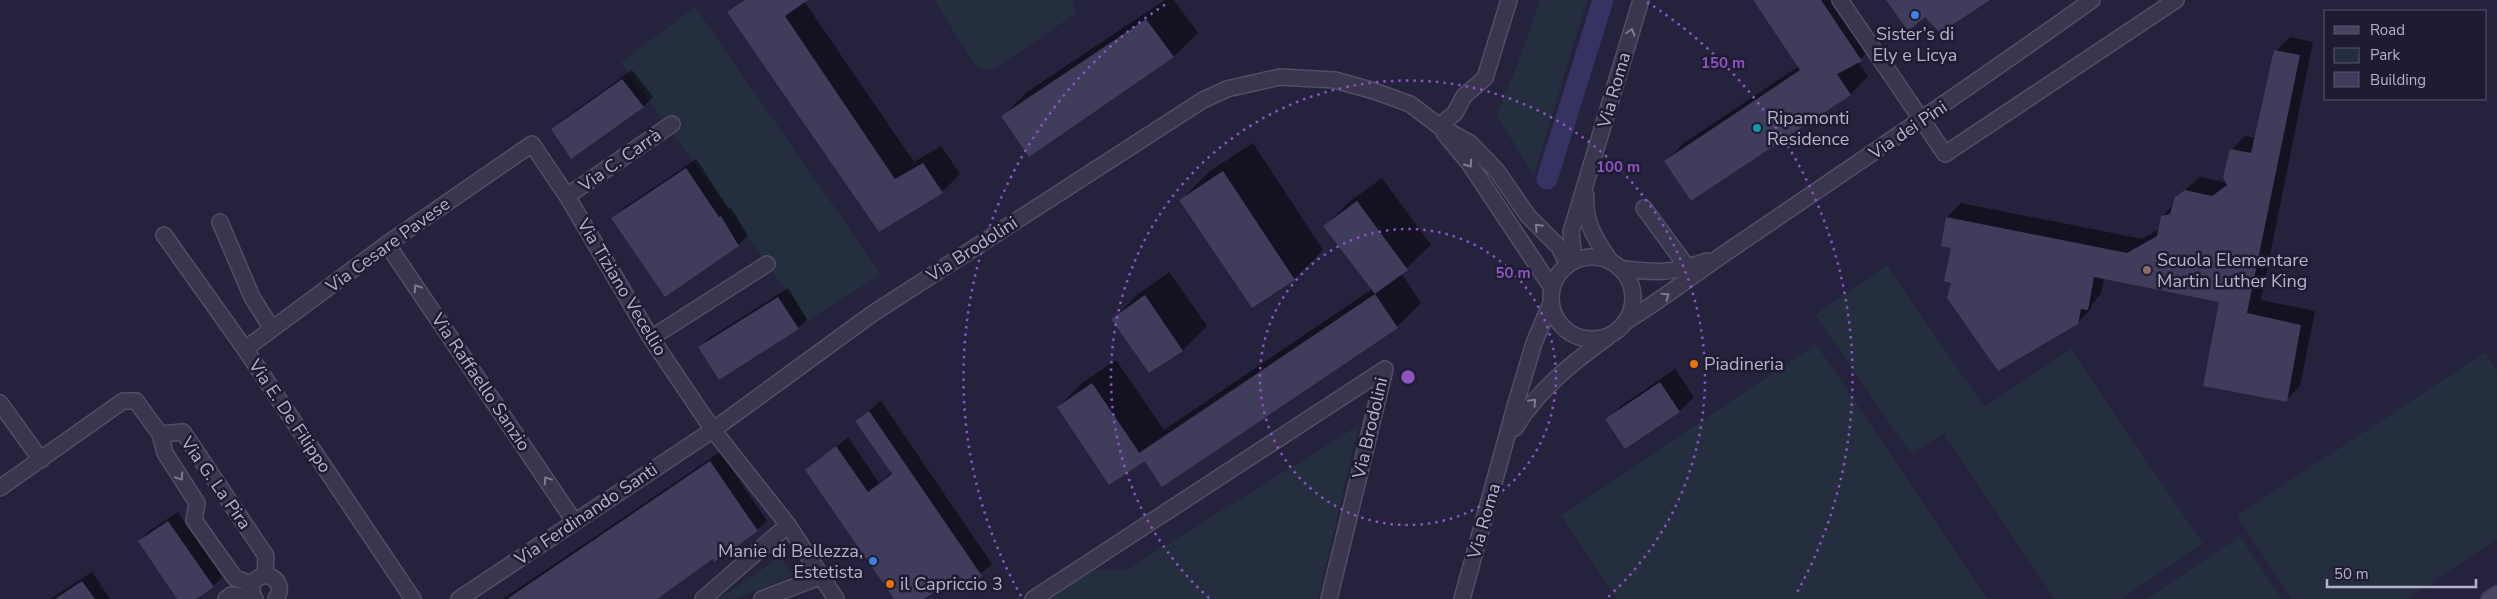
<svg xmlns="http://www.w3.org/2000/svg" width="2497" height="599" viewBox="0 0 2497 599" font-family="'Nunito Sans',sans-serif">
<rect width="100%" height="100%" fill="#25223e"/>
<path fill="#242e3f" d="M 934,0 L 1073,0 L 1075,14 L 996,68 C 986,70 980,70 974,63 Z
M 1540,0 L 1587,0 L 1534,175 L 1496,115 L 1517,66 Z
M 695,7 L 881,274 L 808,321 L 621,62 Z
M 1887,265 L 1984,407 L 2071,349 L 2203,544 L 2121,599 L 2055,599 L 1944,435 L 1953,428 L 1911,454 L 1815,315 Z
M 1816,344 L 1988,599 L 1617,599 L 1561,515 Z
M 2485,352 L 2497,370 L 2497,539 L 2406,599 L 2292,599 L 2237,516 Z
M 1359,425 L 1318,599 L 1049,599 L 1093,570 L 1126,570 Z
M 2240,536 L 2282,599 L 2146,599 Z
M 780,557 L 793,576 L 736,599 L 718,599 Z"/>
<path fill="#0007" d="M 742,0 L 806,0 L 804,1 L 914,162 L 941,146 L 960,174 L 942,192 L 880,231 L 729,13 Z
M 1165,0 L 1174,0 L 1198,33 L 1174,56 L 1029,155 L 1003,116 L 1027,92 Z
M 1754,0 L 1851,0 L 1879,42 L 1858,61 L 1868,76 L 1851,94 L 1691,199 L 1666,161 L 1684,143 L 1799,66 Z
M 2290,37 L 2313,42 L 2261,300 L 2315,311 L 2300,386 L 2286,400 L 2221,301 L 2104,278 L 2101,294 L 2093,303 L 2091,309 L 2077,323 L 1952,282 L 1952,247 L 1947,217 L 1961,203 L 2142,239 L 2159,229 L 2162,217 L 2174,204 L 2176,198 L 2200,177 L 2227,183 L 2231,150 L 2245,136 L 2255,138 L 2276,51 Z
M 632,70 L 653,97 L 644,106 L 552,129 L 562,120 Z
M 1253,143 L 1323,250 L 1294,279 L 1253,307 L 1181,200 L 1210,171 Z
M 696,159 L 729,209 L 731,208 L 748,235 L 738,245 L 665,295 L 613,218 L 622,209 Z
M 1382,178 L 1431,245 L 1401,273 L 1421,303 L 1397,327 L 1145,459 L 1058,407 L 1082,383 L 1116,360 L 1164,430 L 1372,289 L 1325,226 L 1349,202 Z
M 1169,272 L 1207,326 L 1183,350 L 1150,372 L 1113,319 L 1137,295 Z
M 788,288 L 807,319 L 798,328 L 699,348 L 709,338 Z
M 1675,369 L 1694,397 L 1680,411 L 1625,447 L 1607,420 L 1621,406 Z
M 881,401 L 992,564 L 966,586 L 958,573 L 922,599 L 895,599 L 807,470 L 848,437 L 879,483 L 892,472 L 856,421 Z
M 720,452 L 767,521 L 757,530 L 654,599 L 503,599 Z
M 178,512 L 222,577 L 213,586 L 193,599 L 179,599 L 139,541 L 149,531 Z
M 92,572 L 110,599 L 50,599 Z"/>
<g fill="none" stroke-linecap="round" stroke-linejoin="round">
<path stroke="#363261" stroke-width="21" d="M 1547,179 L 1603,0"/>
</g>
<path fill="#3f3c5c" d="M 744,0 L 808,0 L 785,16 L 895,179 L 923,163 L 943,193 L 879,232 L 727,12 Z
M 1753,0 L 1821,0 L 1862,61 L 1837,74 L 1851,95 L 1691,201 L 1664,161 L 1800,70 Z
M 1886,0 L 1990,0 L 1940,33 L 1925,17 L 1908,31 Z
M 1146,19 L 1174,57 L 1029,157 L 1001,116 Z
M 2274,50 L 2300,55 L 2247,313 L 2301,325 L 2287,402 L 2203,386 L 2219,302 L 2094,277 L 2088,310 L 2081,309 L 2078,324 L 1998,371 L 1947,298 L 1951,283 L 1944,281 L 1951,248 L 1941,246 L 1946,217 L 2127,253 L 2157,236 L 2161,216 L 2170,214 L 2175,197 L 2185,190 L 2212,196 L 2227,185 L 2223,177 L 2230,149 L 2251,153 Z
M 622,79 L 644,107 L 571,159 L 551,129 Z
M 686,168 L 719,217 L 721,216 L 739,246 L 665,297 L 611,218 Z
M 1223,171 L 1295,280 L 1252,308 L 1179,200 Z
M 1357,201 L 1408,270 L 1375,294 L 1323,226 Z
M 1375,294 L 1398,328 L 1162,487 L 1139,453 Z
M 1145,295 L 1183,351 L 1149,373 L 1111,319 Z
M 778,297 L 799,329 L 719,380 L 698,347 Z
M 1660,382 L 1680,412 L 1625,449 L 1605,419 Z
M 1092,383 L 1145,461 L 1109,485 L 1057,407 Z
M 869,411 L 982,576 L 966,587 L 958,575 L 924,599 L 894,599 L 805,470 L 836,446 L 868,492 L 892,474 L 855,421 Z
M 710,461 L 758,531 L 714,562 L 713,559 L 657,599 L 507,599 Z
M 168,521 L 214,587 L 196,599 L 177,599 L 138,541 Z
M 82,581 L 95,599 L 55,599 Z"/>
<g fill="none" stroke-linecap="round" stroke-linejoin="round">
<g stroke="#514e66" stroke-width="18">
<path id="minor" d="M 1840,0 L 1945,154 L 2176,0
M 1439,126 L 1455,113 L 1464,96 L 1485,78 L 1509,0
M 1444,133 L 1469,163 L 1552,288
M 567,196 L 672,124
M 1586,196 C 1584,223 1596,240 1611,262
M 1644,208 L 1688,268
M 220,222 L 252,297 L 272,329
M 164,235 L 245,349 L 413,599
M 387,244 L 574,521
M 1574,261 L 1571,232 L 1641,0
M 651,338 L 767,264
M 245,349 L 387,244 L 532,144 L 567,196 L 651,338 L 713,430 L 459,599
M 0,403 L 41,460
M 160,434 L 183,432 L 266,556 L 265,575
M 0,488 L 123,401 L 136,401 L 160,434 L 165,453 L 197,503 L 194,520 L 235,578 L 252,584
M 226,599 L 231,595 L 254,598
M 255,599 L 252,593 L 252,584 C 264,566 288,581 276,599
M 703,599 L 788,525
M 762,599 L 822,576
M 836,599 L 788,525 L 713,430 L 872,314 L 1203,100 L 1227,89 L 1280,77 L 1335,80 L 1374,91 L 1410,104 L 1439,126 L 1470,143 L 1497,171 L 1528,216 L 1559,247 L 1568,265
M 1033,599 L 1385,369 L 1329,599"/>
</g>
<g stroke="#514e66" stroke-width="18">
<path id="tertiary" d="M1551 298a41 41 0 1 1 82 0a41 41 0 1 1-82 0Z
M 1619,268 C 1653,273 1673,274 1706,261
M 1625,322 C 1665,298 1701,269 1740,243 C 1858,163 1976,83 2092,0
M 1515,428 C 1538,390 1572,363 1608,337
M 1462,599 L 1516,403 L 1534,343 L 1551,303"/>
</g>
<g stroke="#3f3c54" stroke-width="18">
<path id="secondary" d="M 2489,599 L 2497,594"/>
</g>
<use href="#minor" stroke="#39364e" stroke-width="15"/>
<use href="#tertiary" stroke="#39364e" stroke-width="15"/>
<use href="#secondary" stroke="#484461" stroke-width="15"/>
</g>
<defs><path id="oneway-chevron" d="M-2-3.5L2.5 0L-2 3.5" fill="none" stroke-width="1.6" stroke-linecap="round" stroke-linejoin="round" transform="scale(1.25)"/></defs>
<g stroke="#7d7a92">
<use href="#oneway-chevron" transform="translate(1631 32) rotate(-74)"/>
<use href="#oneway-chevron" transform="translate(1469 164) rotate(54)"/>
<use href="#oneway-chevron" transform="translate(1538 227) rotate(-133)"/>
<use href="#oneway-chevron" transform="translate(417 288) rotate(-124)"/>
<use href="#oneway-chevron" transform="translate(1666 296) rotate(-34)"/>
<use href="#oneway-chevron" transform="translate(1533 402) rotate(-47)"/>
<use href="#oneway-chevron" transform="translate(180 477) rotate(57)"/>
<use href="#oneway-chevron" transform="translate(547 480) rotate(-124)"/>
</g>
<g fill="none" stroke="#8c54c2" stroke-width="2.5" stroke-dasharray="2.5 5">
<circle cx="1408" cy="377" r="148"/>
<path d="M1209 598A297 297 0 1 1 1607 598"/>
<path d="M1021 596A445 445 0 0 1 1169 2M1647 2A445 445 0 0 1 1795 596"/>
</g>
<g fill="#3f7fe0" stroke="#1e1b33" stroke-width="2">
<circle cx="1915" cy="15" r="5"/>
<circle cx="873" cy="561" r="5"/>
</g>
<circle fill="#0f9aa8" stroke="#1e1b33" stroke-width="2" cx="1757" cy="128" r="5"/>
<circle fill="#8d6e63" stroke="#1e1b33" stroke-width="2" cx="2147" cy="270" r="5"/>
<g fill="#e8710a" stroke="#1e1b33" stroke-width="2">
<circle cx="1694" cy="364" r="5"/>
<circle cx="890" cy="584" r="5"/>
</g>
<g text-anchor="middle" stroke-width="5" stroke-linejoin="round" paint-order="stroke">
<g font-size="18" fill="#b5b2c9" stroke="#1e1b33" text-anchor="start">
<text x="1915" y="40" text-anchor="middle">Sister’s di<tspan x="1915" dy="21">Ely e Licya</tspan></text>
<text x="1767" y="124">Ripamonti<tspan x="1767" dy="21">Residence</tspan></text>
<text x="2157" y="266">Scuola Elementare<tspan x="2157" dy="21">Martin Luther King</tspan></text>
<text x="1704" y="370">Piadineria</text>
<text x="863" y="557" text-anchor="end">Manie di Bellezza,<tspan x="863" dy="21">Estetista</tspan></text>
<text x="900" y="590">il Capriccio 3</text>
</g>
<g font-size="18" fill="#b5b2c9" stroke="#1e1b33">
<text transform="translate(1614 90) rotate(-74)" y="6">Via Roma</text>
<text transform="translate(1908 130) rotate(-34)" y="6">Via dei Pini</text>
<text transform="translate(620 160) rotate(-35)" y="6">Via C. Carrà</text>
<text transform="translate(388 245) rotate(-36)" y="6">Via Cesare Pavese</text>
<text transform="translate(972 249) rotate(-33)" y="6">Via Brodolini</text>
<text transform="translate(622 287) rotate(59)" y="6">Via Tiziano Vecellio</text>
<text transform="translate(481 382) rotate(56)" y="6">Via Raffaello Sanzio</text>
<text transform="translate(290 416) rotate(56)" y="6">Via E. De Filippo</text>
<text transform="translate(1370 428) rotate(-77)" y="6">Via Brodolini</text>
<text transform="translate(216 483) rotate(55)" y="6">Via G. La Pira</text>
<text transform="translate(586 514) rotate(-34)" y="6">Via Ferdinando Santi</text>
<text transform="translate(1484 521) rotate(-74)" y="6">Via Roma</text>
</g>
</g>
<circle cx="1408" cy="377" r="8" fill="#8c54c2" stroke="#1e1b33" stroke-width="2.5"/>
<g font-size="15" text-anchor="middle" font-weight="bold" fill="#8c54c2" stroke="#1e1b33" stroke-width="5" stroke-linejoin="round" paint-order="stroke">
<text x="1723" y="68">150 m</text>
<text x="1618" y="172">100 m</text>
<text x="1513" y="278">50 m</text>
</g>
<rect x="2324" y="10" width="162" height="90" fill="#1e1b33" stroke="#5a576f"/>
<rect x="2334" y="26" width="25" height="8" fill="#484461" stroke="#5a576f"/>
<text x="2370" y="35" font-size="15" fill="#b5b2c9">Road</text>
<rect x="2334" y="48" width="25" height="15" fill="#242e3f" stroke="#5a576f"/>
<text x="2370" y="60" font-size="15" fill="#b5b2c9">Park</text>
<rect x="2334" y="72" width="25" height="15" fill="#3f3c5c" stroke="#5a576f"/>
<text x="2370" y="85" font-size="15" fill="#b5b2c9">Building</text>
<path d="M2327 579v8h149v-8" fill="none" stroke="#b5b2c9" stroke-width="2.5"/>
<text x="2334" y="579" font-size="15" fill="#b5b2c9" stroke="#1e1b33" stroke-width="4" paint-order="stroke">50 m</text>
</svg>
